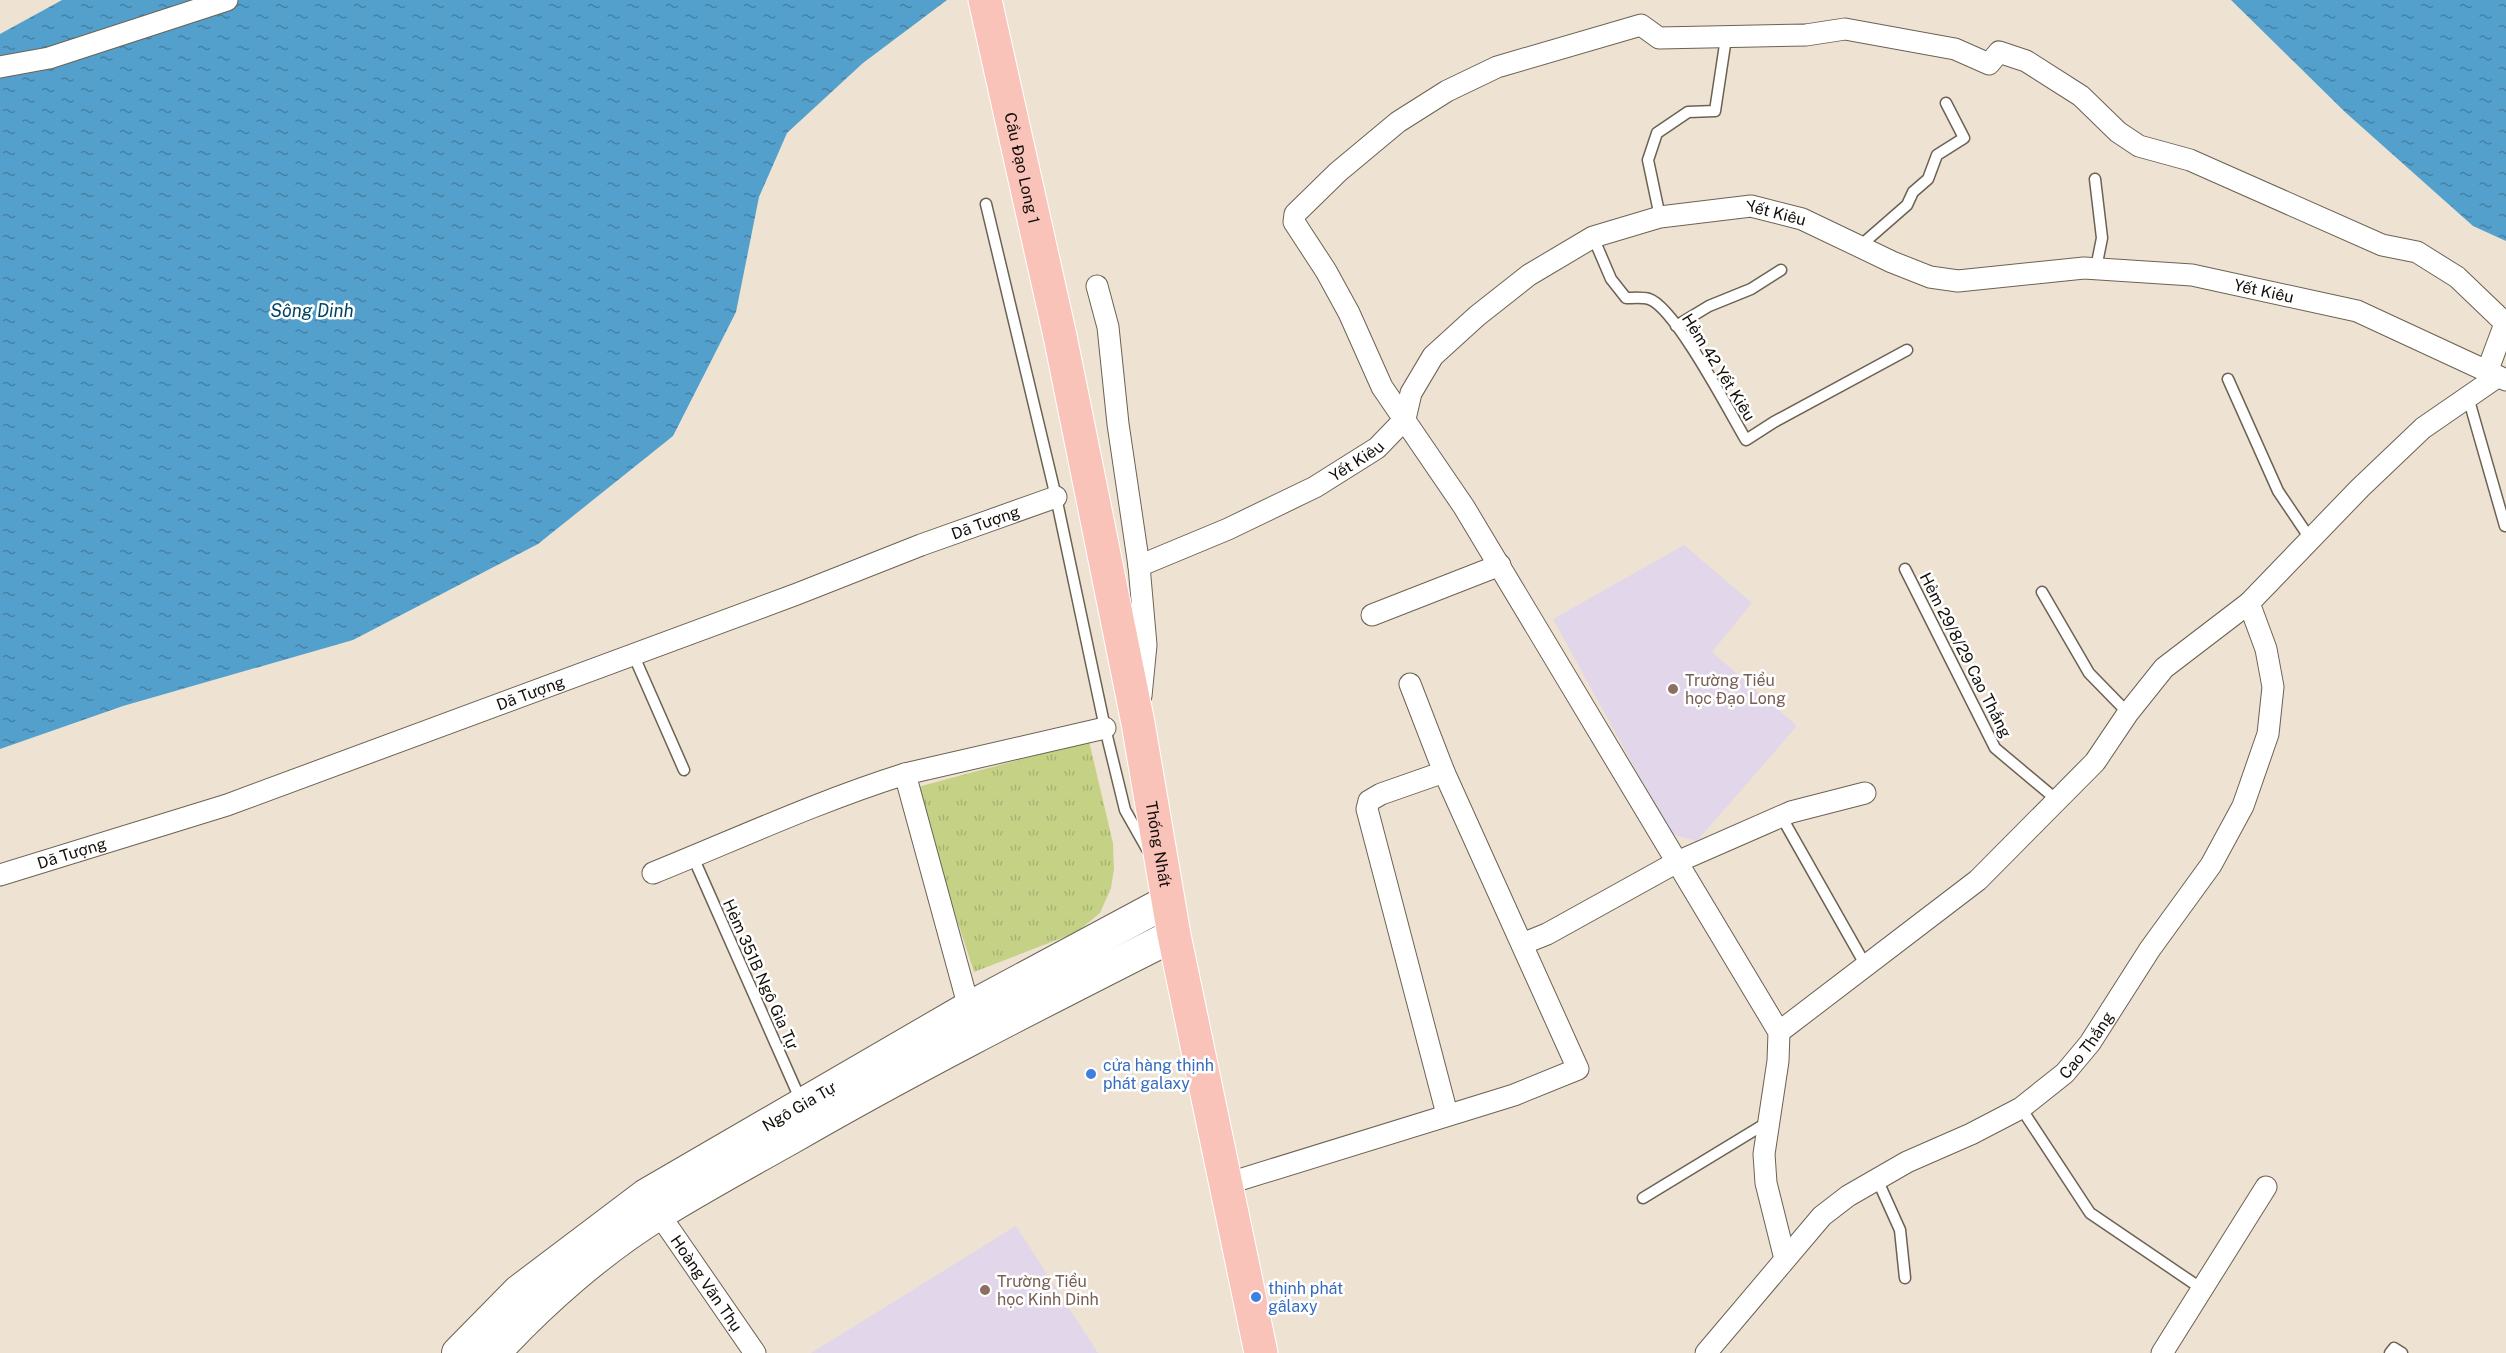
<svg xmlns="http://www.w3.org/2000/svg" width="2506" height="1353" viewBox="0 0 2506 1353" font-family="'Public Sans',sans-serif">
<defs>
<pattern id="park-tufts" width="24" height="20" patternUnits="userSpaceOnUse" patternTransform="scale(1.5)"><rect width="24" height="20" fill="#c5d286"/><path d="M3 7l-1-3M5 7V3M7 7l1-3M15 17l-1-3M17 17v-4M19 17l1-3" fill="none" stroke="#a8b372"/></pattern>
<pattern id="water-ripples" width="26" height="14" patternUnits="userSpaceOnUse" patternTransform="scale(1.5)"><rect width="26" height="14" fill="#54a0cd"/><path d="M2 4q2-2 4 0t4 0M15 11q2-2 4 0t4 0" fill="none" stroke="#4481a5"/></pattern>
</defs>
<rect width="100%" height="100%" fill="#eee3d2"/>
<path fill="#e1d6ea" d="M 1684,545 L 1752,603 L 1712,652 L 1797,726 L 1697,841 L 1671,834 L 1553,619 Z
M 1016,1226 L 1098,1353 L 811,1353 Z"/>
<path fill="url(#park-tufts)" d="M 1089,741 L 1113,843 L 1114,869 L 1111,888 L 1100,913 L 1077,932 L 974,972 L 914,788 Z"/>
<path fill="url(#water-ripples)" d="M 62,0 L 947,0 L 863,63 L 787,133 L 759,197 L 736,312 L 673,436 L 538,544 L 353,640 L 123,706 L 0,749 L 0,34 Z
M 2231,0 L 2506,0 L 2506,241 L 2473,226 L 2345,112 Z"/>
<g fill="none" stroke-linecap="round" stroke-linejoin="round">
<g stroke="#6c6253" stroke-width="13">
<path id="service" d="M 2095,179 L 2102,238 L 2096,268
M 986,204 L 1056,497 L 1105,728 L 1125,810 L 1147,849
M 1660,217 L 1648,160 L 1657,133 L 1688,112 L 1715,111 L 1726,38
M 1593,237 L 1611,279 L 1626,298 C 1633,298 1643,297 1649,299 C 1675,307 1730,413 1746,440 L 1774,422 L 1907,350
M 1860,246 L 1907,205 L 1913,192 L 1928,179 L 1937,155 L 1964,138 L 1946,103
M 1676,326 L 1709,306 L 1751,289 L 1781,270
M 2228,379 L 2278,491 L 2311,540
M 2468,397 L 2505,526
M 1905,569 L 1995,748 L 2057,800
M 2042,592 L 2089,673 L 2128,713
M 633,654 L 684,770
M 1781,816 L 1866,966
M 693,857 L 801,1101
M 2021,1108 L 2090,1213 L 2202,1289
M 1877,1179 L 1900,1230 L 1905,1278
M 1643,1198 L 1768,1122
M 2390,1353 L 2394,1348 L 2402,1353"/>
</g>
<g stroke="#6c6253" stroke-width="23">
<g id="minor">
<path d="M 0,67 L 49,58 L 227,0"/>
<path d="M 1097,286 L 1108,327 L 1118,424 L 1139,566 L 1146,645 L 1141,696"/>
<path d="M 2487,372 L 2506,321"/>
<path id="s1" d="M 1139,566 L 1228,529 L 1315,487 L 1377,448 L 1405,419 L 1411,393 L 1433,356 L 1477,316 L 1529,275 L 1593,237 L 1660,217 L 1751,206 L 1802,219 L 1892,262 L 1930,277 L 1958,281 L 2084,268 L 2192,275 L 2357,311 L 2506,380"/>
<path d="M 1372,615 L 1500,565"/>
<path d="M 1444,772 L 1381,794 L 1369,801 L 1367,809 L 1447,1114"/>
<path d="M 905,774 L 969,1008"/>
<path d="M 653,873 C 737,839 819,801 905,774 L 1105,728"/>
<path id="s2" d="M 0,875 L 227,805 L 797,594 L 921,545 L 1056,497"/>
<path d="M 1522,944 L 1547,934 L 1677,862 L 1791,812 L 1865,793"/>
<path d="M 1779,1032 L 1978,880 L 2095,762 L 2128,713 L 2164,668 L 2249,603 L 2360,488 L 2423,428 L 2497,377"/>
<path d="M 1226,1184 L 1514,1095 L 1578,1069 L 1444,772 L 1410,684"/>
<path id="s3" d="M 659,1214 L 755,1353"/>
<path d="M 1785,1259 L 1766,1183 L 1764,1154 L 1778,1061 L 1779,1032 L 1464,507 L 1382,387 L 1349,313 L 1326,271 L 1294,222 L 1295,214 L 1338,172 L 1398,122 L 1447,91 L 1497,67 L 1641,25 L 1659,38 L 1806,35 L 1845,29 L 1955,49 L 1989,64 L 1999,52 L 2026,61 L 2081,96 L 2118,132 L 2139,146 L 2190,160 L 2382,245 L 2417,252 L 2457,277 L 2505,323"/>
<path id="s4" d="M 1706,1353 L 1822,1216 L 1848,1196 L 1907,1162 L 1971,1134 L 2021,1108 L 2065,1073 L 2090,1043 L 2150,949 L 2211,865 L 2243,806 L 2268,734 L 2273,687 L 2266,649 L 2249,603"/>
<path d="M 2162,1353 L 2266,1187"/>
</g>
</g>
<g stroke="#6c6253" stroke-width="34">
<g id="secondary">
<path id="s5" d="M 458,1353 L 519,1291 L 646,1195 L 963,1011 L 1168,901"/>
<path d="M 494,1353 C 541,1302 601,1249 660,1213 C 702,1187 746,1163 789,1139 C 915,1066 1044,1001 1174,935"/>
</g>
</g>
<g stroke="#fff" stroke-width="35">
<g id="primary">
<path id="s6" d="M 985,0 L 1060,336 L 1138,723 L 1174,935 L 1261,1353"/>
</g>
</g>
<use href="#service" stroke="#fff" stroke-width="10"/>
<use href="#minor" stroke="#fff" stroke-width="21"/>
<use href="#secondary" stroke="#fff" stroke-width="32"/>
<use href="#primary" stroke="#fac3ba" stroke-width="33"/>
</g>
<g fill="#8d6e63" stroke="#fff" stroke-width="2">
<circle cx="1673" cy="689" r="6"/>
<circle cx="985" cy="1290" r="6"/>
</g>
<g fill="#3f7fe0" stroke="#fff" stroke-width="2">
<circle cx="1091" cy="1074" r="6"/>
<circle cx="1256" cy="1297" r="6"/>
</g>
<g text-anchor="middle" stroke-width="5" stroke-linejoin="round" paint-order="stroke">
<g font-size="16" fill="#120e09" stroke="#fff">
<text dy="6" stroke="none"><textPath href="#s6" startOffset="172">Cầu Đạo Long 1</textPath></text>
<text dy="6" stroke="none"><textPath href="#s1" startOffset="764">Yết Kiêu</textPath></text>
<text dy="6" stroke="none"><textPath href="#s1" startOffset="1268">Yết Kiêu</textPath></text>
<text transform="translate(1719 367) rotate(58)" y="6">Hẻm 42 Yết Kiêu</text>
<text dy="6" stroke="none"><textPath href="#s1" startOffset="242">Yết Kiêu</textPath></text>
<text dy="6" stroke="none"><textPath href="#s2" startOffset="1047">Dã Tượng</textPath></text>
<text transform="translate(1966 655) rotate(63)" y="6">Hẻm 29/8/29 Cao Thắng</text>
<text dy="6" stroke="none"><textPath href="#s2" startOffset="561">Dã Tượng</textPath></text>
<text dy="6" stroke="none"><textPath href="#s6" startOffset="862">Thống Nhất</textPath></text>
<text dy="6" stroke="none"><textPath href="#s2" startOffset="75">Dã Tượng</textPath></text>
<text transform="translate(761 974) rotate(66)" y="6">Hẻm 351B Ngô Gia Tự</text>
<text dy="6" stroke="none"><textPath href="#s4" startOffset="498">Cao Thắng</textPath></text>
<text dy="6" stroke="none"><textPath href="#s5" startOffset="423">Ngô Gia Tự</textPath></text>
<text dy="6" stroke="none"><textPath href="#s3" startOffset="84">Hoàng Văn Thụ</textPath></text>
</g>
<g font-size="16" fill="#785e54" stroke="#fff" text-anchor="start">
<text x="1685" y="686">Trường Tiểu<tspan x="1685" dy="18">học Đạo Long</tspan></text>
<text x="997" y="1287">Trường Tiểu<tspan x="997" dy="18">học Kinh Dinh</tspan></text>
</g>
<g font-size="16" fill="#366cbe" stroke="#fff" text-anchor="start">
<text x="1103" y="1071">cửa hàng thịnh<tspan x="1103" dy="18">phát galaxy</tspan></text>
<text x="1268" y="1294">thịnh phát<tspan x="1268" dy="18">gâlaxy</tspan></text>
</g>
<g font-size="18" font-style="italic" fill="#034462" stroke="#fff">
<text x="312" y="317">Sông Dinh</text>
</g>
</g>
</svg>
